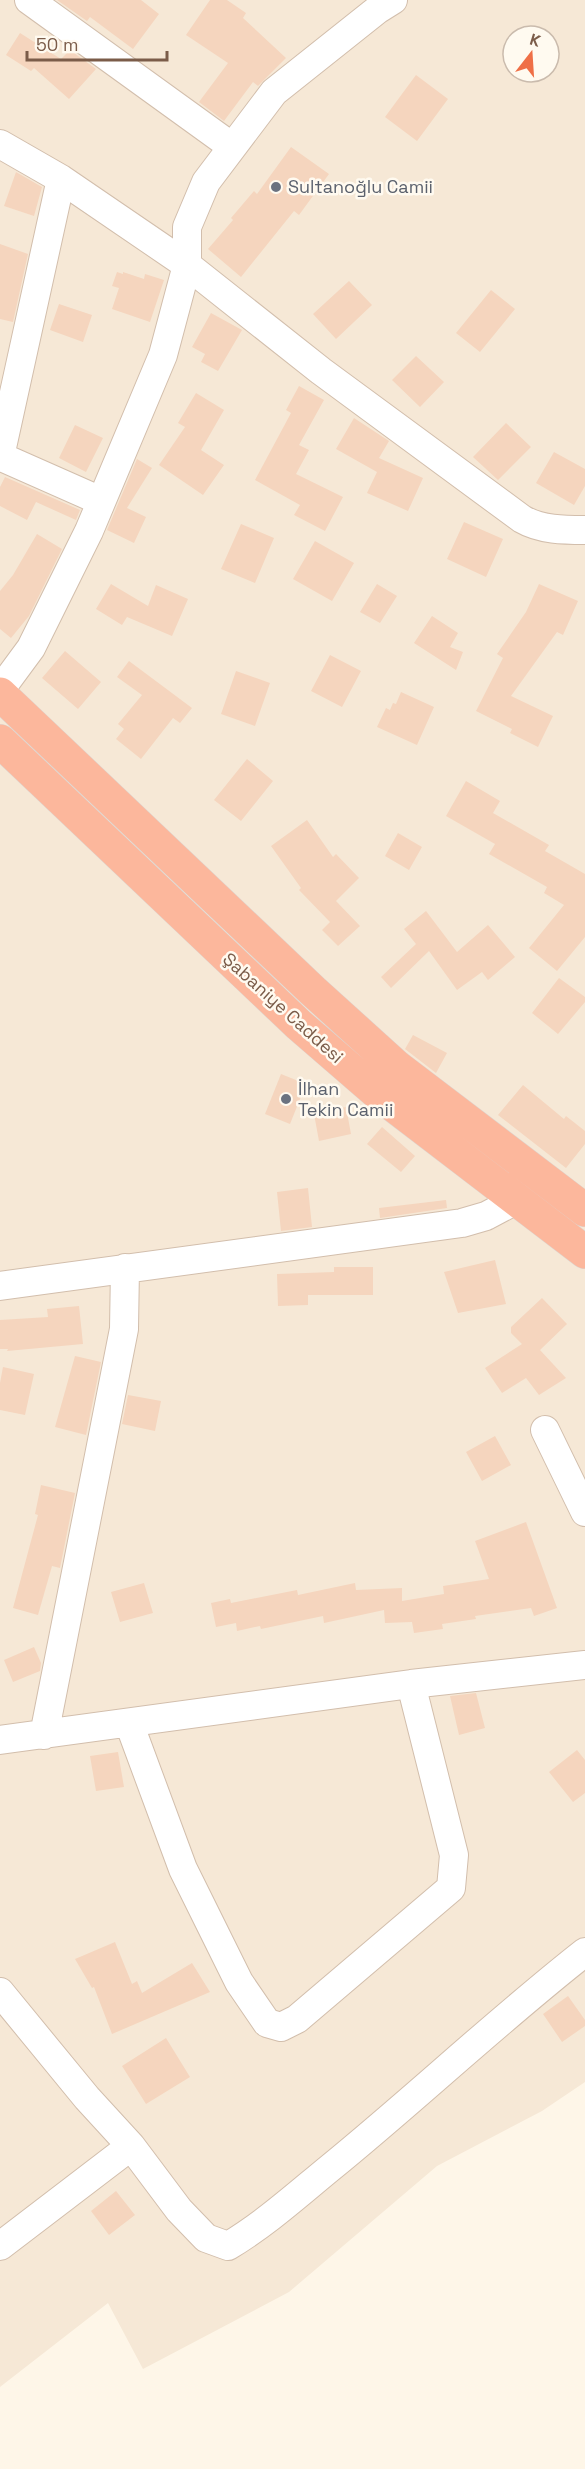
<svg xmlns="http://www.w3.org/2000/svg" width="585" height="2469" viewBox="0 0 585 2469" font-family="'Space Grotesk',sans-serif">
<rect width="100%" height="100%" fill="#fef6e8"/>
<path fill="#f6e8d6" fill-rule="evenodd" d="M 0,0 L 585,0 L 585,2082 L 542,2111 L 437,2166 L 289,2292 L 143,2369 L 108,2303 L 0,2387 ZM 513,36 L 549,36 L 549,72 L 513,72 Z"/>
<path fill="#f5d5be" d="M 57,0 L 141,0 L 159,14 L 133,49 L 90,17 L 87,21 Z
M 210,0 L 227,0 L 246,13 L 243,18 L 286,58 L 258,86 L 253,82 L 224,121 L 199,102 L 228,63 L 186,35 Z
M 20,33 L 61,59 L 70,50 L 96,69 L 69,99 L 34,68 L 31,71 L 6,55 Z
M 416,75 L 448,99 L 417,141 L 385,117 Z
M 291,147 L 329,174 L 299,215 L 294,211 L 241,277 L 208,249 L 233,220 L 231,218 L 254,191 L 257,194 Z
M 16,172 L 42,187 L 34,216 L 4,206 Z
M 0,244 L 28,254 L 13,322 L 0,319 Z
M 117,272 L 123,274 L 123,272 L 144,279 L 145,274 L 164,280 L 150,322 L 112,309 L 119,288 L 112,286 Z
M 349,281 L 372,305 L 336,339 L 313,314 Z
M 491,290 L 515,309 L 480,352 L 456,333 Z
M 59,304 L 92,315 L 83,342 L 50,330 Z
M 211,313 L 242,330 L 218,371 L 201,362 L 205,354 L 192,347 Z
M 416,356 L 444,382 L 420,407 L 392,380 Z
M 299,386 L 324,400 L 299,445 L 309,450 L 296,474 L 343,497 L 325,531 L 294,515 L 300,505 L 255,480 L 291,413 L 286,410 Z
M 196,393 L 224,410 L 201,450 L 224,465 L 203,495 L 159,465 L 185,427 L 178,423 Z
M 354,418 L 389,441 L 379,458 L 423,478 L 408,511 L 367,493 L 377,472 L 336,449 Z
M 506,423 L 531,447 L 498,480 L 473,457 Z
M 75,425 L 103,438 L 86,472 L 59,458 Z
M 554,452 L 585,469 L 585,486 L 574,505 L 536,483 Z
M 137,459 L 152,468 L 127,508 L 146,517 L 134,543 L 107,530 Z
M 5,477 L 80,510 L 76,520 L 36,502 L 27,520 L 0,506 L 0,487 Z
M 464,522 L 503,539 L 486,577 L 447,559 Z
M 241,524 L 274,538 L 255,583 L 221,569 Z
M 37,534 L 62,549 L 29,616 L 11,638 L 0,629 L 0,591 L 13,575 Z
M 315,541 L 354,563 L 332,601 L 293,579 Z
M 111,584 L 148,606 L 156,585 L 188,599 L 172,636 L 127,617 L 122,625 L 96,609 Z
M 377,584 L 397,596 L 380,623 L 360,612 Z
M 539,584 L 578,601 L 563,635 L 557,632 L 511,696 L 553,716 L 538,747 L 510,733 L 512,729 L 476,711 L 503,658 L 497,654 L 526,612 Z
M 432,616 L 458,633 L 450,647 L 463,652 L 456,670 L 414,643 Z
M 65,651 L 101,682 L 78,709 L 42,678 Z
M 330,655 L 361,671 L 342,707 L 311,691 Z
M 129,661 L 192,708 L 180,723 L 173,718 L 141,759 L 116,739 L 124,729 L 118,724 L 142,695 L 117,677 Z
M 236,671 L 270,683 L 255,726 L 221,714 Z
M 401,692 L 434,707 L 417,745 L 377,727 L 386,708 L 390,710 L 393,703 L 396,704 Z
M 247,759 L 273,781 L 241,821 L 214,800 Z
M 466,781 L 500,801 L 493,813 L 549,845 L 545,851 L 585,874 L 585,937 L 557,971 L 529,948 L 564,905 L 544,893 L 547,887 L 489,854 L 495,844 L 446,816 Z
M 307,820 L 333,857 L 336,854 L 359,878 L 336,901 L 360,926 L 338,946 L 322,930 L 330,922 L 299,890 L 301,888 L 271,846 Z
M 398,833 L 422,847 L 409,870 L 385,856 Z
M 426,911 L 457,952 L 488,925 L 515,957 L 488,980 L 482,972 L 457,990 L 429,951 L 391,988 L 381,977 L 416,944 L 404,929 Z
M 559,978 L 585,997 L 585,1002 L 558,1034 L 532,1013 Z
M 413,1035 L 447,1053 L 436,1073 L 405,1049 Z
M 281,1074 L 306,1084 L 290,1124 L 265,1114 Z
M 523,1085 L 564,1119 L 566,1116 L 585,1131 L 585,1144 L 566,1168 L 498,1115 Z
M 346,1107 L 351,1134 L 319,1141 L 314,1114 Z
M 382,1127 L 415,1156 L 401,1172 L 367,1144 Z
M 308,1188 L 312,1227 L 281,1231 L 277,1192 Z
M 446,1200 L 447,1208 L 380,1218 L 379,1208 Z
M 495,1260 L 506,1304 L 458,1313 L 444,1272 Z
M 334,1267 L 373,1267 L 373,1295 L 308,1295 L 308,1305 L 278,1306 L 277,1274 L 334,1272 Z
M 542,1298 L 567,1324 L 540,1350 L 566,1378 L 539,1395 L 526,1378 L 502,1393 L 485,1368 L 522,1344 L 511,1333 L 511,1327 Z
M 79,1306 L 83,1344 L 7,1351 L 8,1349 L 0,1349 L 0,1320 L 48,1317 L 47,1309 Z
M 75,1356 L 101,1362 L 86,1435 L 55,1427 Z
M 3,1367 L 34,1374 L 25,1415 L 0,1410 L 0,1383 Z
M 128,1395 L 161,1401 L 155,1431 L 122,1424 Z
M 495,1436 L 511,1465 L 482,1481 L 466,1452 Z
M 41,1485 L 75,1493 L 60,1568 L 52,1566 L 38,1615 L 13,1608 L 38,1515 L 35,1514 Z
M 526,1522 L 557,1608 L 534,1616 L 531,1608 L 475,1616 L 476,1619 L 442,1624 L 443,1629 L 414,1633 L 412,1622 L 385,1623 L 384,1610 L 324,1623 L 323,1616 L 261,1629 L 260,1626 L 237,1631 L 236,1623 L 216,1627 L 211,1603 L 230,1599 L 231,1603 L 297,1590 L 298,1595 L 355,1583 L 356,1590 L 402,1588 L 402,1601 L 444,1594 L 443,1586 L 489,1579 L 475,1541 Z
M 144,1583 L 153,1613 L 120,1622 L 111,1592 Z
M 34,1647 L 41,1663 L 40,1671 L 13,1682 L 4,1660 Z
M 476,1693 L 485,1728 L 459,1735 L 450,1696 Z
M 577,1750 L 585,1760 L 585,1793 L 573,1802 L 549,1772 Z
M 118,1752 L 124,1787 L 96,1791 L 90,1756 Z
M 115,1942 L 132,1984 L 137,1981 L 142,1993 L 192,1963 L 210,1992 L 112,2034 L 94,1987 L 92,1988 L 75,1959 Z
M 568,1996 L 585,2020 L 585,2026 L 562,2042 L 543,2014 Z
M 166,2038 L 190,2077 L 146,2104 L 122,2066 Z
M 116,2191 L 135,2215 L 109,2235 L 91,2211 Z"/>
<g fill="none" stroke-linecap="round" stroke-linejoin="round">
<g stroke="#d2beac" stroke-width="30">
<path id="minor" d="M 29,0 L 231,146
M 0,144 L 61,179 L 187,265 L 321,371 L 522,519 C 541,530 564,530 585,530
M 61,179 L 1,452 L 6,459 L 101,501
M 0,690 L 31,648 L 89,531 L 163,355 L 187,265 L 187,227 L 206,182 L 274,92 L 377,10 L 393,0
M 0,1286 L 462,1223 L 486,1216 L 516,1200
M 545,1430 L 585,1512
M 129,1723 L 183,1869 L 239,1982 L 267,2023 L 281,2027 L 297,2019 L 451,1888 L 454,1855 L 411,1684
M 44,1735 L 124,1329 L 125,1268
M 0,1740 L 411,1684 L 585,1665
M 0,1992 L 87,2098 L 131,2146 L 0,2246
M 131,2146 L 179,2210 L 206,2238 L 228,2246 C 265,2224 297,2195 330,2168 C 416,2098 497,2021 585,1952"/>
</g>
<g stroke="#ddd5d0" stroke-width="34">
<path id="highway" d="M 0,694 L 313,991 L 397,1067 L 585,1210
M 0,741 L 299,1025 L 381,1096 L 585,1252"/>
</g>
<use href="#minor" stroke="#fff" stroke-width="28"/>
<use href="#highway" stroke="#fcb79c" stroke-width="33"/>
</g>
<g fill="#6b7280" stroke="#fffaf0" stroke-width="2">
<circle cx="276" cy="187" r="6"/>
<circle cx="286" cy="1099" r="6"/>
</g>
<g text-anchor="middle" stroke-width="5" stroke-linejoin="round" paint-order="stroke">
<g font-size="18" fill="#5b616d" stroke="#fffaf0" text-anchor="start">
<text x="288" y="193">Sultanoğlu Camii</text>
<text x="298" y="1095">İlhan<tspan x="298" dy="21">Tekin Camii</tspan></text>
</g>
<g font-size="18" fill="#7b5c49" stroke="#fffaf0">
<text transform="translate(283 1008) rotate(42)" y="6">Şabaniye Caddesi</text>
</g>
</g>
<g transform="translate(531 54) rotate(17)"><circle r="28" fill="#fffaf0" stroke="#cabbad" stroke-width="1.5"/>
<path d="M0-4.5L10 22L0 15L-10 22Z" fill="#ef6f46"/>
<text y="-9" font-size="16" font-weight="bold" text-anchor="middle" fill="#7b5c49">K</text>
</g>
<path d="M27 51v9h140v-9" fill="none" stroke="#7b5c49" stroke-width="3"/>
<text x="36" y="51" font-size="18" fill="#7b5c49" stroke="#fffaf0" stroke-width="4.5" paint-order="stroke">50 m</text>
</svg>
